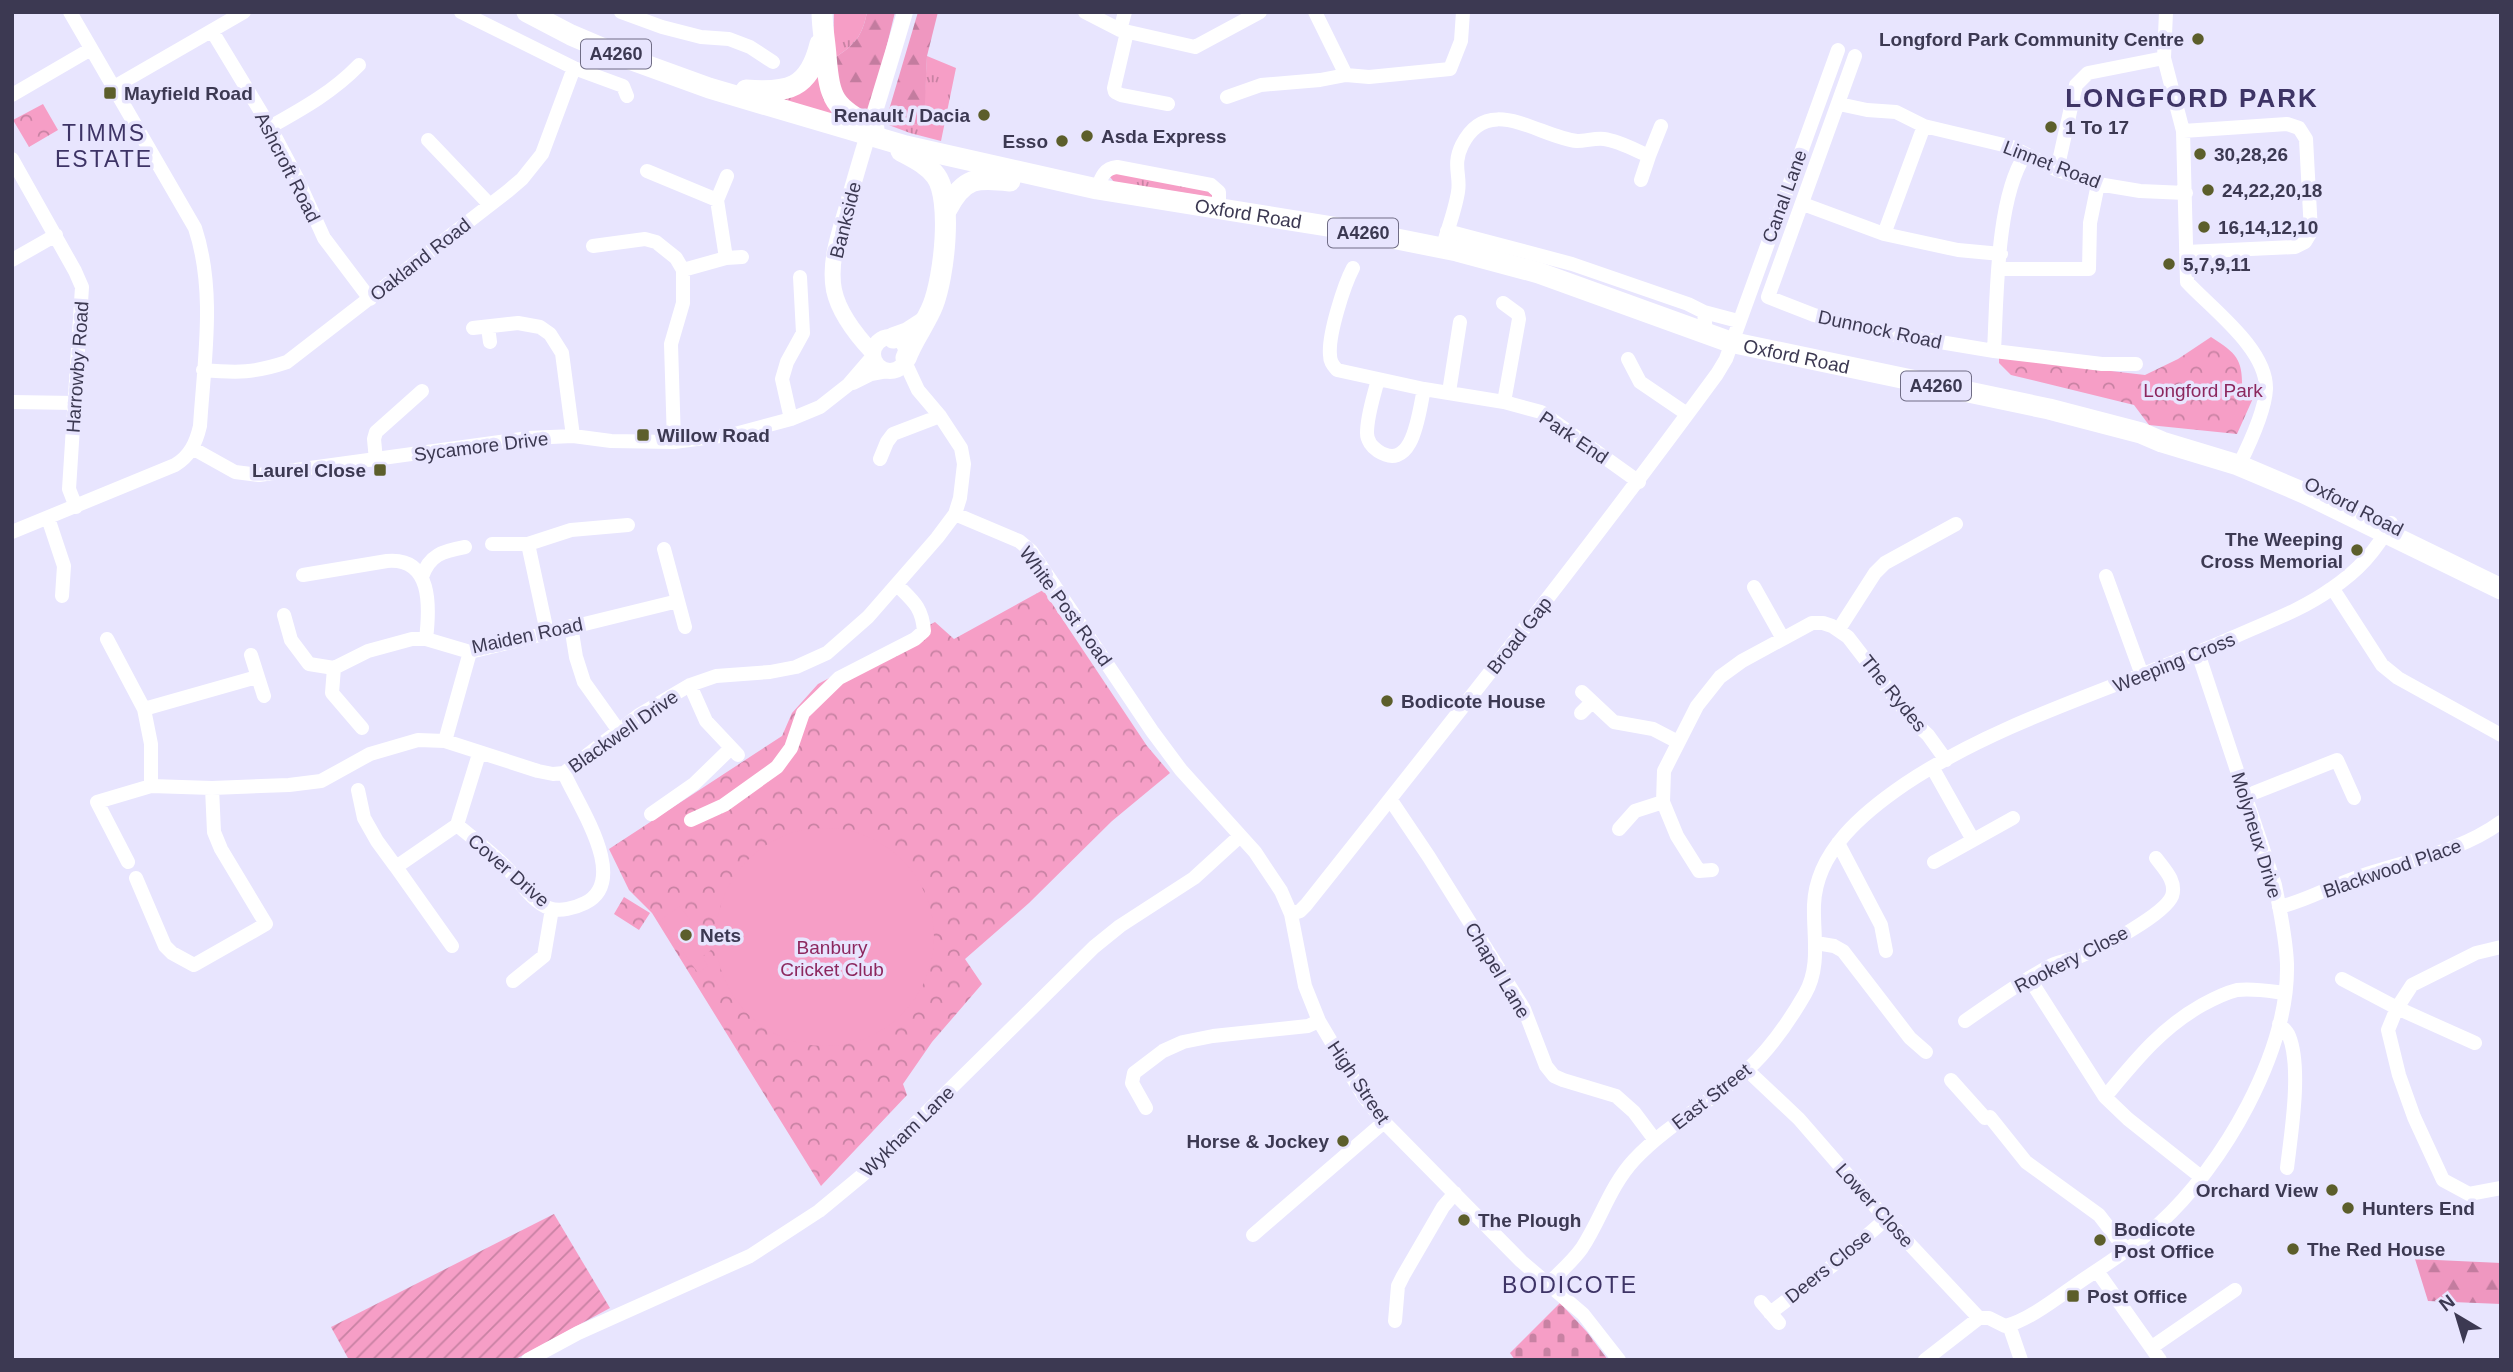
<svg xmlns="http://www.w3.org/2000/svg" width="2513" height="1372" viewBox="0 0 2513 1372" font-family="Arial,sans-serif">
<defs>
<pattern id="grass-tufts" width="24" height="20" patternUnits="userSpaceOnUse" patternTransform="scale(1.75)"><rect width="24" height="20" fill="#f69ec6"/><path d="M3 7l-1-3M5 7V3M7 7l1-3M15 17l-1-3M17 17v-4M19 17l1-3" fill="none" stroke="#c882a3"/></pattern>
<pattern id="forest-firs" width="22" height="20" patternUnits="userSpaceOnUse" patternTransform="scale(1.75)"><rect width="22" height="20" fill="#ef97c0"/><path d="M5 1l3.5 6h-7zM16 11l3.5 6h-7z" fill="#c37c9f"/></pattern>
<pattern id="cemetery-stones" width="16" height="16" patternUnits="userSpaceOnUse" patternTransform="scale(1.75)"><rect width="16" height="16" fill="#f69ec6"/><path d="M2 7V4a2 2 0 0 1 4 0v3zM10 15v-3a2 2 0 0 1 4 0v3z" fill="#c882a3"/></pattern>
<pattern id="park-crowns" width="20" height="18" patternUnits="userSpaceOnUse" patternTransform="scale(1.75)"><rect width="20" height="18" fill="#f69ec6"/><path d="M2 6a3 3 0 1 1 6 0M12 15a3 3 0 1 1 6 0" fill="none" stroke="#c882a3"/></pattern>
<pattern id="garden-furrows" width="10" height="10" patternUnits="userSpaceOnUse" patternTransform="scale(1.75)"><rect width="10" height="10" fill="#f69ec6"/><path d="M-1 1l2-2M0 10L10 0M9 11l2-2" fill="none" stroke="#c882a3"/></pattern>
</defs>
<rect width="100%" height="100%" fill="#e8e5fe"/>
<path fill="url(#grass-tufts)" d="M 834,12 L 867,12 C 862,38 854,45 833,59 Z
M 927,56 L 956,68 L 941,141 L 910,133 L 886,124 L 886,120 L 923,126 Z
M 817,71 L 858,123 L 766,94 Z
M 1112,172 L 1205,189 L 1216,198 L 1114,182 L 1110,177 Z"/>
<path fill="url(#forest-firs)" d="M 867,12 L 895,12 L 870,115 L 843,101 L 833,59 C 854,45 862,38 867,12 Z
M 918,12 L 938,12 L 927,56 L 924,126 L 886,120 Z
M 2415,1259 L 2501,1263 L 2501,1304 L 2428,1301 Z"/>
<path fill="url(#cemetery-stones)" d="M 1560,1303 L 1587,1332 L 1608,1360 L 1515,1360 L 1510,1353 Z"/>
<path fill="url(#park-crowns)" d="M 43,104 L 58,130 L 29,147 L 13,120 Z
M 2211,337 C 2239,355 2243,360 2242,394 L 2254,396 L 2237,434 L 2149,425 L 2134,405 L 2011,375 L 1999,363 L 1999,358 L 2145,375 L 2178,359 Z
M 1043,590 L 1147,746 L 1170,773 L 1112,821 L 1029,903 L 965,959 L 982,984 L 932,1042 L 903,1084 L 907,1095 L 821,1186 L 652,913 L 629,890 L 609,849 L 782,736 L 792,713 L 818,684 L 935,622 L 954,639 Z
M 624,897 L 650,913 L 639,930 L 614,914 Z"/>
<path fill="url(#garden-furrows)" d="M 554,1214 L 610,1308 L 514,1360 L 349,1360 L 331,1327 Z"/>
<path fill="#f69ec6" d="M716 937a109 109 0 1 1 218 0a109 109 0 1 1-218 0Z
M 680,906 L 711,950 L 702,957 L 708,966 L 698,973 L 660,920 Z"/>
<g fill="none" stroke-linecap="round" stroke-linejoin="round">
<path stroke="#fff" stroke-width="14" d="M 461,12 L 574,68 L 623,86 L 627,96
M 621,12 L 662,27 L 701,37 L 729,39 L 750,47 L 773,62
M 1085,12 L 1120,30 L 1195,47 L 1260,12
M 1315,12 L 1346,75
M 2166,12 L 2164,58 L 2183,131 L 2187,282 C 2212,309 2267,349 2266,389 C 2265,411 2249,445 2239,465
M 1120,30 L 1125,12
M 212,31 L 270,127 L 297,178 L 324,238 L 370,299
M 1127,32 L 1114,88 L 1115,92 L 1121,95 L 1168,104
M 1855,56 L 1768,297 L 1814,315 L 1880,332 L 1994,351 L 2102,364 L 2136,364
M 114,87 L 244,12
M 12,95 L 91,49
M 1227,97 L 1261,85 L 1320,80 L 1346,75 L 1369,77 L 1450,69 L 1461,41 L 1463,12
M 1839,104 L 1867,110 L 1896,112 L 1924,126 L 2012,147 L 2057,170 L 2098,184 L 2140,191 L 2186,193
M 270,127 C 302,109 333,92 359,65
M 2183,131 L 2287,124 L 2299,128 L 2306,139 L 2311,232 L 2305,242 L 2295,247 L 2186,252
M 428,140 L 490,205
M 12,159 L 75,271 L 82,287 L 69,489 L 76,507
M 2057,170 L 2076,85 L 2088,73 L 2164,58
M 647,171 L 717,200 L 726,258 L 683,270
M 1641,180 L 1649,156
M 1097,189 C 1101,178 1104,168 1117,167 L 1211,185 L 1219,192 L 1219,210
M 717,200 L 727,176
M 1803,204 L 1884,234 L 1958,250 L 2001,254
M 1447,231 L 1572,264 L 1688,304 L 1704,312 L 1706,334
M 1884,234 L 1924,126
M 593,246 L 645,239 L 656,242 L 676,258 L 683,270 L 683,303 L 671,344 L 674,442
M 1442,249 C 1447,231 1455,211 1458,192 C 1461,176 1452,165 1462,145 C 1488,92 1539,137 1577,141 C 1586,141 1595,138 1604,139 C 1619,141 1635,150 1649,156 L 1661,126
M 726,258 L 742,257
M 12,260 L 56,235
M 1353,268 C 1344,285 1328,335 1330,355 C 1330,362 1333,365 1337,370 L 1424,389 L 1504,402 L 1541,412 L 1639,482
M 1999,269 L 2089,269 L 2090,223 L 2098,184
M 1503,303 L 1518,314 L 1519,319 L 1504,402
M 1704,312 L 1738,321
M 488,327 L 490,342
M 473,328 L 518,323 L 540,327 L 550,334 L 562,353 L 573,436
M 1994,351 C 1997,297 1996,199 2025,155
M 1628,359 L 1640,382 L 1687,414
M 203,370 C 238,373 254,373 287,362 L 508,191 L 522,179 L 542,154 L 574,68
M 1378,379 C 1374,396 1367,415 1367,433 C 1367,440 1372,447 1378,451 C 1414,474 1419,410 1424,389
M 853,383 L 871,374 L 887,371
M 1449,392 L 1460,322
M 12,402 L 75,403
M 791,419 L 782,379 L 787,362 L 803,333 L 800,277
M 192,448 L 235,472 L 259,475 L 528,438 L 573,436 L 611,441 L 674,442 L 735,434 L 791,419 L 820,407 L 848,385 L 873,356
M 880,459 L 887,442 L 893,434 L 940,416
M 376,460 L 374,439 L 376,432 L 422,391
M 955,514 L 1019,541 L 1031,551 L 1152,731 L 1181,770 L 1255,852 L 1281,891 L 1291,914 L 1305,986 L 1319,1021 L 1364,1097 L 1384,1122 L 1521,1261 L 1583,1314 L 1619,1360
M 48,518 L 64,566 L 62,596
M 12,532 L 175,465 C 190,456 196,443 200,426 C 204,361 216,291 195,228 L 70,12
M 492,544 L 528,544 L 571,530 L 628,525
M 528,544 L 547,632
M 664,549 L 685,627
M 303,575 L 387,561 C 432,557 430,606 426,639
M 2106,576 L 2142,675
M 422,577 C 429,555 443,551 465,547
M 1754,587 L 1782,637
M 2333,589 L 2382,665 L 2398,678 L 2501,735
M 284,615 L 291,640 L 309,664 L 334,668 L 368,651 L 412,639 L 426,639 L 470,652 L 678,601
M 571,626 L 576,657 L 584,682 L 619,731
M 1839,629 L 1875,573 L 1885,563 L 1956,524
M 107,639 L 144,709 L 151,744 L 151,786
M 251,655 L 264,696
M 334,668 L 332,693 L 362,728
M 690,685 L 706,721 L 738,755
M 1582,692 L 1614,722 L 1653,729 L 1678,742
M 144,709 L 257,677
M 1581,713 L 1592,702
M 445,741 L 470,652
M 1932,767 L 1973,840
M 358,790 L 364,818 L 377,841 L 396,867 L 457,825 L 479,754
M 2246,796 L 2337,760 L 2354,798
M 1390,799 L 1429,857 L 1524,1009 L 1546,1066 L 1554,1076 L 1563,1080 L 1616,1096 L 1634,1112 L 1655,1140
M 651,814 L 694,784 L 730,749
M 691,820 L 724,805 L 777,767 L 791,748 L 803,713 L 839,678 L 915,639 L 924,631 C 922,607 913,601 897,585
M 457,825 C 474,839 491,852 506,867 C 519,880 532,902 549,908 C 560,912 575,908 585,903 C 631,880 577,804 564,773
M 1619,829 L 1635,811 L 1663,802
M 1838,843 L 1881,925 L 1886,951
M 128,862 L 97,802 L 151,786 L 212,788 L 289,785 L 321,781 L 370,754 L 418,740 L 445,741 L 538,771 L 553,774 L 564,773 L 639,715 L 690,685 L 716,676 L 770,672 L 796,667 L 827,653 L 868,617 L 937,538 L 955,514 L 960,498 L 964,464 L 961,448 L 940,416 L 918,390 L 905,362
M 1934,862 L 2013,818
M 396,867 L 452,946
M 1712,870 L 1699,871 L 1677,836 L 1663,802 L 1664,771 L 1697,706 L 1720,677 L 1742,661 L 1812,623 L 1823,623 L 1832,626 L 1848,637 L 1912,720 L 1928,735 L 1946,760
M 136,878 L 165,946 L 172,953 L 194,965 L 266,924 L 221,849 L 214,832 L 212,788
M 2279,907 C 2306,901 2329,887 2355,878 C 2405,860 2457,854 2501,822
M 1291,914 L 1300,911 L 1306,905 C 1445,730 1585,554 1717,374 L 1726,359 L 1838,50
M 1816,943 L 1834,946 L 1843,951 L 1910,1038 L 1926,1052
M 2501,947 L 2476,953 L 2412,985 L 2397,1008 L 2388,1030 L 2399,1075 L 2414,1117 L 2443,1180 L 2469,1194 L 2501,1188
M 2029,978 L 2105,1097
M 2342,979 L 2397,1008 L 2475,1043
M 513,981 L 544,956 L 552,909
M 1965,1021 C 1994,1001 2021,981 2052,965 C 2062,961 2073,959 2083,955 C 2102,948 2165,914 2172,896 C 2177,881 2164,869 2156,858
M 2279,1024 C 2283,1028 2287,1031 2289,1036 C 2302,1068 2291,1134 2287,1168
M 1747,1070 L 1799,1119 L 1886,1219 L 1979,1318
M 1951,1080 L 1985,1118 L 1990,1117 L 2026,1162 L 2099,1215 L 2126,1250
M 1146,1108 L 1132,1083 L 1134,1073 L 1163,1051 L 1183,1042 L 1213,1036 L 1308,1026 L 1319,1021
M 2201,1177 L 2128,1119 L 2105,1097 C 2135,1061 2161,1028 2202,1005 C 2213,999 2225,993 2237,990 C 2253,988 2269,991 2285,993
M 1253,1235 L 1384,1122
M 2097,1271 L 2160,1360
M 1549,1283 C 1560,1272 1573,1261 1582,1248 C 1601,1219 1610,1186 1634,1160 C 1667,1125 1711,1102 1747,1070 C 1770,1049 1790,1020 1805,994 C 1821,966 1813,935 1814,905 C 1816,851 1864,812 1905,784 C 2002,719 2127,685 2234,637 C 2267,622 2302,610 2331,589 C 2358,571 2376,551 2391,523
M 1761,1302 L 1779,1323
M 1770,1313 L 1832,1266 L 1886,1219
M 1979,1318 L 1989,1318 L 2005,1326 C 2031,1320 2064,1292 2087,1277 C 2112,1261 2137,1244 2159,1224 C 2223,1166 2289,1052 2287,964 C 2286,937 2280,911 2275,885 L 2198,653
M 1395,1321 L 1398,1286 L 1403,1276 L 1443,1207 L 1455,1193
M 2009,1325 L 2021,1360
M 2152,1347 L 2235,1290
M 528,1360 L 578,1333 L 750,1256 L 819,1211 L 865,1173 L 1094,947 L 1120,926 L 1194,878 L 1240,836
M 1925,1360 L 1979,1318"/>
<path stroke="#fff" stroke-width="16" d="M873 354a17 17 0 1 1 34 0a17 17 0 1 1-34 0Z
M 873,353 C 857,336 839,314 834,290 C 828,259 842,226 850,196 C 867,135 887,74 905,12"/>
<g stroke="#fff" stroke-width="21">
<path id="s1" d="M 527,12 L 571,35 L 618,55 L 709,88 L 906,146 L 1097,189 L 1352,230 L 1457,251 L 1539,273 L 1730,342 L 2049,409 L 2141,433 L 2162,442 L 2238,465 L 2304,493 L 2501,589"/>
<path d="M 822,12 C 822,27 825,41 826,56 C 830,101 833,106 874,128"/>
<path d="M 746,90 C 788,93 809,89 820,44"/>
<path d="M 901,151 C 914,158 927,164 936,176 C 953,200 944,277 933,305 C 926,323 913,339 906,358"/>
<path d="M 947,209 C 964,177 977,177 1010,181"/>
<path d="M 893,338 L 907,333 L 924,322"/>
</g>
</g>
<g fill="#5c5e2b" stroke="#e8e5fe" stroke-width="2.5">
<circle cx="2198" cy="39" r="7"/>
<rect x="103" y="86" width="14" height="14" rx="3.5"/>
<circle cx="984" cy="115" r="7"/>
<circle cx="2051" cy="127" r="7"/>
<circle cx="1087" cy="136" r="7"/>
<circle cx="1062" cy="141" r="7"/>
<circle cx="2200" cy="154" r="7"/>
<circle cx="2208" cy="190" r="7"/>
<circle cx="2204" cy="227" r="7"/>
<circle cx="2169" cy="264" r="7"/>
<rect x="636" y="428" width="14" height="14" rx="3.5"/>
<rect x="373" y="463" width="14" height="14" rx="3.5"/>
<circle cx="2357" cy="550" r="7"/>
<circle cx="1387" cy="701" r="7"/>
<circle cx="686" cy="935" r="7"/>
<circle cx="1343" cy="1141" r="7"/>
<circle cx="2332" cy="1190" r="7"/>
<circle cx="2348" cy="1208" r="7"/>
<circle cx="1464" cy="1220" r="7"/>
<circle cx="2100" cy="1240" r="7"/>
<circle cx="2293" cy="1249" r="7"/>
<rect x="2066" y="1289" width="14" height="14" rx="3.5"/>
</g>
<g text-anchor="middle" stroke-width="7" stroke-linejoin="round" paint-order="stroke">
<g fill="#e8e5fe" stroke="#706d86" stroke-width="2">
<rect x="581" y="39.5" width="70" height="29" rx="5"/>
<rect x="1328" y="218.5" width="70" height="29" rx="5"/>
<rect x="1901" y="371.5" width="70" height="29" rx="5"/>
</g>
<g font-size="18" font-weight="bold" fill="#3c3952">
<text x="616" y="60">A4260</text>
<text x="1363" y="239">A4260</text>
<text x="1936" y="392">A4260</text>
</g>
<g font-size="19" font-weight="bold" fill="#3c3952" stroke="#e8e5fe" text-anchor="start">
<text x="2184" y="46" text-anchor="end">Longford Park Community Centre</text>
<text x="124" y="100">Mayfield Road</text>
<text x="970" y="122" text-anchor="end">Renault / Dacia</text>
<text x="2065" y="134">1 To 17</text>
<text x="1101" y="143">Asda Express</text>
<text x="1048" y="148" text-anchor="end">Esso</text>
<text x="2214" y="161">30,28,26</text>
<text x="2222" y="197">24,22,20,18</text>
<text x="2218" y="234">16,14,12,10</text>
<text x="2183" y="271">5,7,9,11</text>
<text x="657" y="442">Willow Road</text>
<text x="366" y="477" text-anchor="end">Laurel Close</text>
<text x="2343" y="546" text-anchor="end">The Weeping<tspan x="2343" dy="22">Cross Memorial</tspan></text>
<text x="1401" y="708">Bodicote House</text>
<text x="700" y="942">Nets</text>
<text x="1329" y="1148" text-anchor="end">Horse &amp; Jockey</text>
<text x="2318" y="1197" text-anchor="end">Orchard View</text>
<text x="2362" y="1215">Hunters End</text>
<text x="1478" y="1227">The Plough</text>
<text x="2114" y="1236">Bodicote<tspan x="2114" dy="22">Post Office</tspan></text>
<text x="2307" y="1256">The Red House</text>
<text x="2087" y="1303">Post Office</text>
</g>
<g font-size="19" fill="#3c3952" stroke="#e8e5fe">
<text transform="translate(2052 164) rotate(21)" y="7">Linnet Road</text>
<text transform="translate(288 167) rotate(63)" y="7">Ashcroft Road</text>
<text transform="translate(1784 196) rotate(-70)" y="7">Canal Lane</text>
<text dy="7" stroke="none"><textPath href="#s1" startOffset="752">Oxford Road</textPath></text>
<text transform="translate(845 220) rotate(-76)" y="7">Bankside</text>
<text transform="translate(420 259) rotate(-38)" y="7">Oakland Road</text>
<text transform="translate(1880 329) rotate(12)" y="7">Dunnock Road</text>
<text dy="7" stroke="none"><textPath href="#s1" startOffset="1320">Oxford Road</textPath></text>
<text transform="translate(77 367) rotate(-86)" y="7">Harrowby Road</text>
<text transform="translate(1574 437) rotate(34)" y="7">Park End</text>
<text transform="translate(481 446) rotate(-7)" y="7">Sycamore Drive</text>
<text transform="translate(2354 506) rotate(27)" y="7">Oxford Road</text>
<text transform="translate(1066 606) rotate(54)" y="7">White Post Road</text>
<text transform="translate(527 635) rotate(-12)" y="7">Maiden Road</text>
<text transform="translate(1519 635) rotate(-52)" y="7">Broad Gap</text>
<text transform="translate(2174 662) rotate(-22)" y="7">Weeping Cross</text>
<text transform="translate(1894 693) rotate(51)" y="7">The Rydes</text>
<text transform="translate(623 731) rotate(-35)" y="7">Blackwell Drive</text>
<text transform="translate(2257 835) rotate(73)" y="7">Molyneux Drive</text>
<text transform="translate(2392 868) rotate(-19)" y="7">Blackwood Place</text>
<text transform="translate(509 870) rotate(41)" y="7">Cover Drive</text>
<text transform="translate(2071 959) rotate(-27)" y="7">Rookery Close</text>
<text transform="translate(1498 970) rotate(59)" y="7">Chapel Lane</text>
<text transform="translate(1359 1082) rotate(56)" y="7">High Street</text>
<text transform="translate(1711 1096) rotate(-38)" y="7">East Street</text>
<text transform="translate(907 1131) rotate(-44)" y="7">Wykham Lane</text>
<text transform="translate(1875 1205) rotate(48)" y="7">Lower Close</text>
<text transform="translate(1828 1266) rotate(-39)" y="7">Deers Close</text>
</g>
<g font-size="19" fill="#8c275e" stroke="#e8e5fe">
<text x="2203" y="397">Longford Park</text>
<text x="832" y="954">Banbury<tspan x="832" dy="22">Cricket Club</tspan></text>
</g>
<g font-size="23" letter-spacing="2" fill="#3e3466" stroke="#e8e5fe">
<text x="104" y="141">TIMMS<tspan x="104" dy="26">ESTATE</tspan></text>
<text x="1570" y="1293">BODICOTE</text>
</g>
<g font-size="26" font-weight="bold" letter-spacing="2" fill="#3e3466" stroke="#e8e5fe">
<text x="2192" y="107">LONGFORD PARK</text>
</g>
</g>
<rect width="2513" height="1372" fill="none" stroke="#3c3952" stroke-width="28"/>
<g transform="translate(2457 1316) rotate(322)" stroke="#e8e5fe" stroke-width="5" paint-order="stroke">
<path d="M0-5L12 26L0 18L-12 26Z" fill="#3c3952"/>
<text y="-10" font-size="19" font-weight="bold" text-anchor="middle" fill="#3c3952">N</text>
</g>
</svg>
